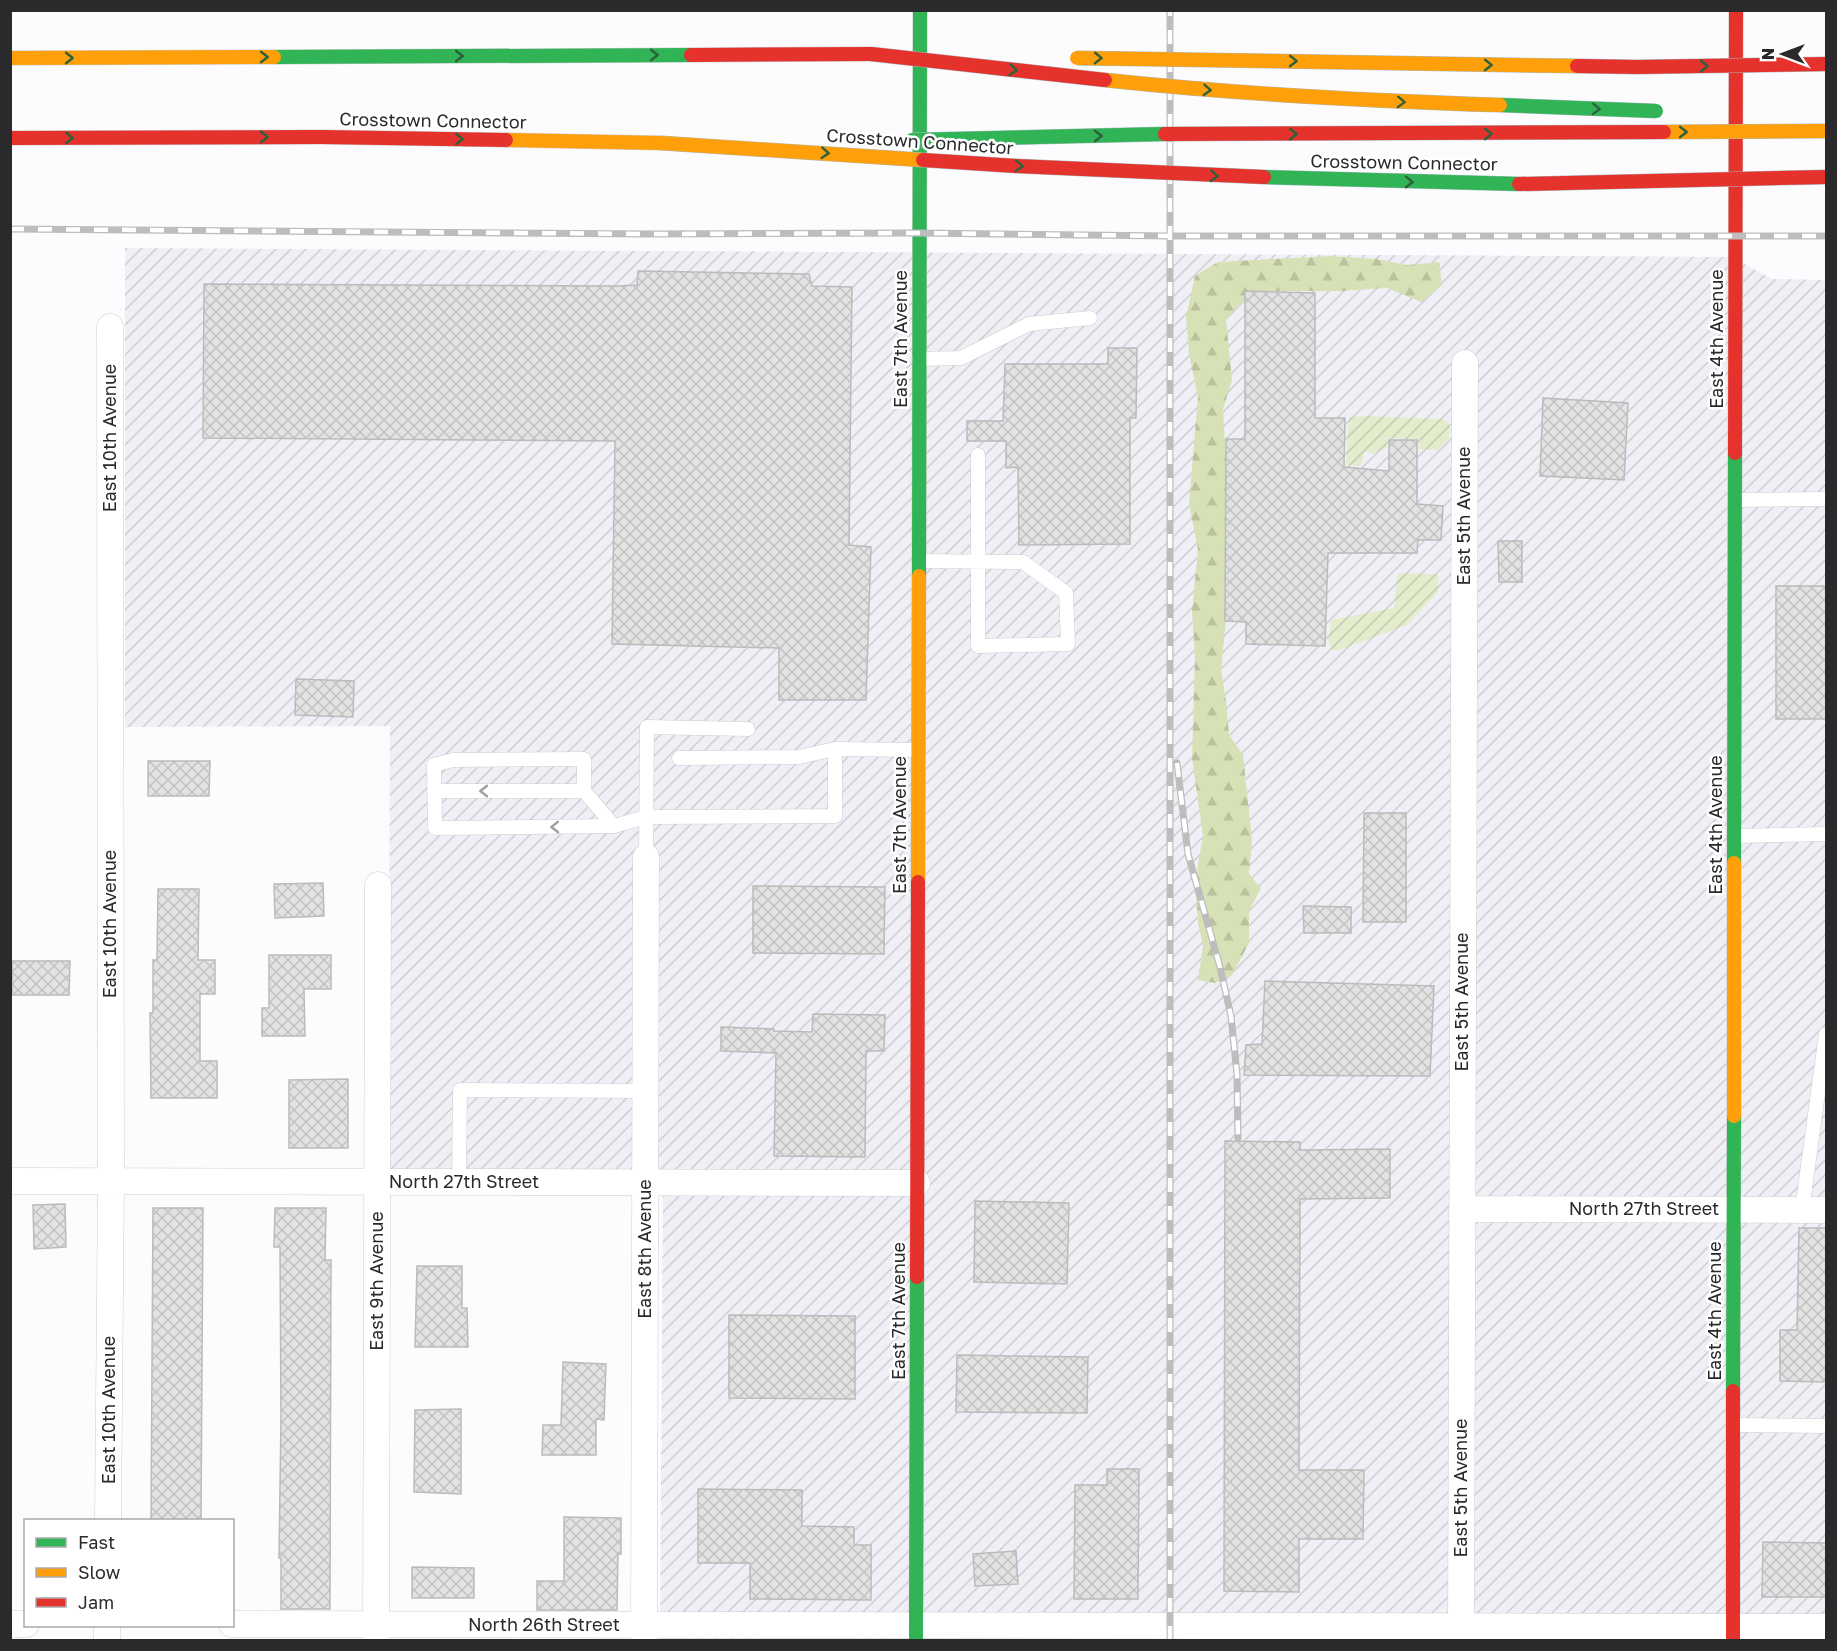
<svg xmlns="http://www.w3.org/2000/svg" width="1837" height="1651" viewBox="0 0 1837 1651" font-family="'Golos Text',sans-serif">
<defs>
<pattern id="industrial-furrows" width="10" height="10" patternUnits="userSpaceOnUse" patternTransform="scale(1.5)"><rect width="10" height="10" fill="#f0eff6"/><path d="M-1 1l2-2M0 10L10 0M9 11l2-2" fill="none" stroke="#cecdd3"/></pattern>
<pattern id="forest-firs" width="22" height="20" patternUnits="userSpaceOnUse" patternTransform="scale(1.5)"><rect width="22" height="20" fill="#d7e1b6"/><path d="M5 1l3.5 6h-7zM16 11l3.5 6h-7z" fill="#b9c19d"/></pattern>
<pattern id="garden-furrows" width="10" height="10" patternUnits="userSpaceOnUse" patternTransform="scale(1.5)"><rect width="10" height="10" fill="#e3eccc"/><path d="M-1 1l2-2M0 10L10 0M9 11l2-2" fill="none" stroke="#c3cbaf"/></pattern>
<pattern id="building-cross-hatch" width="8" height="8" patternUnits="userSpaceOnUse" patternTransform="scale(1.5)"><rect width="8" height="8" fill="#e3e2e2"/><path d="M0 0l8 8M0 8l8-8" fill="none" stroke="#c3c2c2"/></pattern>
</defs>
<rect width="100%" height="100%" fill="#fcfcfe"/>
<path fill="url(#industrial-furrows)" d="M 125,248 L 1732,257 L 1772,279 L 1826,280 L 1826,1633 L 1458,1632 L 1458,1640 L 660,1640 L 663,1174 L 388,1170 L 390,726 L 125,727 Z"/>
<path fill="url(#forest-firs)" d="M 1330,256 L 1376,259 L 1407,265 L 1439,262 L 1442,285 L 1421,302 L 1387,288 L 1341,291 L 1272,291 L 1238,305 L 1226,320 L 1232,380 L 1223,409 L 1226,464 L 1226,620 L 1221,669 L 1226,701 L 1229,735 L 1243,755 L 1252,839 L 1249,874 L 1261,888 L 1249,911 L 1249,943 L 1232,975 L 1215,983 L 1198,980 L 1203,946 L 1198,923 L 1195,882 L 1203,836 L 1192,758 L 1195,657 L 1192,611 L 1198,550 L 1189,504 L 1198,397 L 1189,354 L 1186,317 L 1195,276 L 1218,262 Z"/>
<path fill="url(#garden-furrows)" d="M 1368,416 L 1443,419 L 1450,425 L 1449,438 L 1438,450 L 1418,449 L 1420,442 L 1417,439 L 1388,438 L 1386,448 L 1372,454 L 1364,451 L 1363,461 L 1360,466 L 1346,465 L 1349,417 Z
M 1398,573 L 1438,574 L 1438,592 L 1407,625 L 1340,650 L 1332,650 L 1328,640 L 1331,620 L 1394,608 Z"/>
<path fill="url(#building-cross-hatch)" stroke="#bcbbbb" stroke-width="1.5" d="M 638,271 L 809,274 L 812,286 L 852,287 L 849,545 L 871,547 L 866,700 L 779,700 L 779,648 L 612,644 L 615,441 L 203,438 L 204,284 L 617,286 L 637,285 Z
M 1245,291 L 1315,293 L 1315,418 L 1345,418 L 1344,467 L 1389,471 L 1389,440 L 1417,440 L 1417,504 L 1443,506 L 1441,540 L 1418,540 L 1417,553 L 1328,553 L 1325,646 L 1246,644 L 1246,622 L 1225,621 L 1226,439 L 1245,439 Z
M 1108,348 L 1137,348 L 1136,418 L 1130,418 L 1130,544 L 1019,545 L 1018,467 L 1006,468 L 1006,441 L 967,441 L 967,421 L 1003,421 L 1005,364 L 1108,364 Z
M 1543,398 L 1628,403 L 1624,480 L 1540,476 Z
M 1498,541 L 1522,541 L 1522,582 L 1499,582 Z
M 1776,586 L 1827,586 L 1827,719 L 1776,719 Z
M 296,679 L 354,681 L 353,717 L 295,715 Z
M 148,761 L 210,761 L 209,796 L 148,796 Z
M 1364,813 L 1406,813 L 1406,922 L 1363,922 Z
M 323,883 L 324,916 L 275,918 L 274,884 Z
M 753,886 L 885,887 L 884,954 L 753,953 Z
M 158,889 L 199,889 L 198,960 L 215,960 L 215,994 L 200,994 L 200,1061 L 217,1061 L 217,1098 L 151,1098 L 150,1013 L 153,1013 L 153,960 L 157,960 Z
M 1303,906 L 1351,907 L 1351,933 L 1304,933 Z
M 269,955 L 331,955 L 331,989 L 304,989 L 305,1036 L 262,1036 L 262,1008 L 269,1008 Z
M 12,961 L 70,961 L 69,995 L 12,995 Z
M 1265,981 L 1434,986 L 1430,1076 L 1244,1075 L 1246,1045 L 1262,1044 Z
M 813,1014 L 885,1015 L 884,1051 L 866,1051 L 865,1157 L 774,1156 L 776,1053 L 721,1051 L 721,1027 L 774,1029 L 774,1031 L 812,1032 Z
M 348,1079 L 348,1148 L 289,1148 L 289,1080 Z
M 1225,1141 L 1300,1142 L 1300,1150 L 1390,1149 L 1390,1198 L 1300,1199 L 1299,1470 L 1364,1470 L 1363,1539 L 1299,1539 L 1299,1592 L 1224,1591 Z
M 975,1201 L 1069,1203 L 1067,1284 L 974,1282 Z
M 65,1204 L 66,1247 L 34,1249 L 33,1205 Z
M 153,1208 L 203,1208 L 201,1521 L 151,1521 Z
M 275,1208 L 326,1208 L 325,1260 L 331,1260 L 330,1609 L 281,1609 L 281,1558 L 279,1558 L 281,1416 L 280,1247 L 274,1247 Z
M 1799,1228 L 1827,1228 L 1827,1382 L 1780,1381 L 1780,1330 L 1797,1330 Z
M 417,1266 L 462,1266 L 462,1308 L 467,1308 L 468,1347 L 415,1347 Z
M 729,1315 L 855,1316 L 855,1399 L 729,1398 Z
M 957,1355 L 1088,1357 L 1087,1413 L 956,1412 Z
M 563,1362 L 606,1364 L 604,1420 L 596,1419 L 596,1455 L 542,1455 L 543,1425 L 561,1425 Z
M 461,1409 L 461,1494 L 414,1492 L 415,1410 Z
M 1107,1469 L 1139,1469 L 1138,1599 L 1074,1599 L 1075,1485 L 1107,1485 Z
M 698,1489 L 802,1490 L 802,1526 L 854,1527 L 854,1545 L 871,1545 L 871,1600 L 750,1599 L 750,1563 L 698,1563 Z
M 564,1517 L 621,1518 L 621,1554 L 618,1554 L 617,1610 L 537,1610 L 537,1581 L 564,1581 Z
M 1763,1542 L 1827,1543 L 1827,1597 L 1762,1597 Z
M 1016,1551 L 1018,1584 L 975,1586 L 973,1554 Z
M 412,1567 L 474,1568 L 474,1598 L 412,1598 Z"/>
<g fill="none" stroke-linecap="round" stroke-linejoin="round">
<g stroke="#cdcdcf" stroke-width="15">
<path id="lane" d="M 919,359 L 961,358 L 1029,324 L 1090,318
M 1736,500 L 1826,499
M 919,561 L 1023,562 L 1066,593 L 1068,644 L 978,646 L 978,455
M 679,758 L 799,757 L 835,749 L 918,750
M 434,791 L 584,791
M 614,826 L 584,791 L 584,759 L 453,760 L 434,765 L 435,828 L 614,826 L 646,817 L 835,816 L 835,749
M 1734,836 L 1826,834
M 646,857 L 647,727 L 748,729
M 459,1182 L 460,1090 L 645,1091
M 1802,1210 L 1826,1034
M 1733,1425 L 1826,1426"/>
</g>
<g stroke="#cdcdcf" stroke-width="27">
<path id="street" d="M 10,1181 L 917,1183
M 1462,1209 L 1826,1210
M 108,1520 L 111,1181 L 110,327
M 10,1624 L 26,1624
M 232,1624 L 1826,1627
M 107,1640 L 107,1626
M 376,1640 L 378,885
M 644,1640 L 646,857
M 1461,1640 L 1465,363"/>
</g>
<g stroke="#cdcdcf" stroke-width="15">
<path id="fast" d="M 274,57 L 691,55
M 919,576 L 920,10
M 1734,863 L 1735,453
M 1733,1391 L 1734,1116
M 916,1640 L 917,1277"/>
</g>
<g stroke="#cdcdcf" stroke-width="15">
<path id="slow" d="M 10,58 L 274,57
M 506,140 L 661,143
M 918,882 L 919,576
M 1734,1116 L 1734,863"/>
</g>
<g stroke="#cdcdcf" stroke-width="15">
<path id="jam" d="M 691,55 L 871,54
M 10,138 L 322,137 L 506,140
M 1735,453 L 1736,10
M 917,1277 L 918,882
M 1733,1640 L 1733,1391"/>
</g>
<use href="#lane" stroke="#fff" stroke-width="14"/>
<use href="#street" stroke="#fff" stroke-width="26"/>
<use href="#fast" stroke="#30b455" stroke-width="14"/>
<use href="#slow" stroke="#ff9f0a" stroke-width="14"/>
<use href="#jam" stroke="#e5322d" stroke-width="14"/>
<g stroke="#bdbdbe" stroke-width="7">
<path id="rail" d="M 10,229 L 651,234 L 919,233 L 1171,236 L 1826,236
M 1177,763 L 1188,854 L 1220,967 L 1231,1016 L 1237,1074 L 1238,1138
M 1170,1640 L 1170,10"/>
</g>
<use href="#rail" stroke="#fff" stroke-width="4.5" stroke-dasharray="14" stroke-linecap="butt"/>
<g stroke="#abbcbe" stroke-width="15" stroke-linecap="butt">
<path id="fast-bridge" d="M 1500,105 L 1656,111
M 912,140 L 1165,134
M 1264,177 L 1519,184"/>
</g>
<g stroke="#abbcbe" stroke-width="15" stroke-linecap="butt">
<path id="slow-bridge" d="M 1077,58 L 1577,66
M 1105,80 C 1236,94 1368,101 1500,105
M 1664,132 L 1826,131
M 661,143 L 923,160"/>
</g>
<g stroke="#abbcbe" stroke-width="15" stroke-linecap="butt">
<path id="jam-bridge" d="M 871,54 L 1105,80
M 1577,66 L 1637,67 L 1826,64
M 1165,134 L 1664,132
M 923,160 L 1016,166 L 1264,177
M 1519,184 L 1826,177"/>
</g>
<use href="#fast-bridge" stroke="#30b455" stroke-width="14"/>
<use href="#slow-bridge" stroke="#ff9f0a" stroke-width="14"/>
<use href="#jam-bridge" stroke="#e5322d" stroke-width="14"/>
</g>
<defs><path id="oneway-chevron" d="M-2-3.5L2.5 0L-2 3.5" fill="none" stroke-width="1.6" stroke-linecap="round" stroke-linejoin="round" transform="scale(1.5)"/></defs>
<g stroke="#2c613c">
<use href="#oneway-chevron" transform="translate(654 55)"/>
<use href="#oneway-chevron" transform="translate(459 56)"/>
<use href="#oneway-chevron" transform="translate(264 57)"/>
<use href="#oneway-chevron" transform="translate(69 58)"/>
<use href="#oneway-chevron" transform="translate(1098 58) rotate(1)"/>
<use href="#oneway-chevron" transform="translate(1293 61) rotate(1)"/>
<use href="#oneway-chevron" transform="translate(1488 65) rotate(1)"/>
<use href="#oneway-chevron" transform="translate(1704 66) rotate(-1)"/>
<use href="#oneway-chevron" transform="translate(1013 70) rotate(6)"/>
<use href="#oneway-chevron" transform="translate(1207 90) rotate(4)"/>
<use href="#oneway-chevron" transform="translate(1401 102) rotate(2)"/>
<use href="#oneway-chevron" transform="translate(1596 109) rotate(2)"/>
<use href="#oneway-chevron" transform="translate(1683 132)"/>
<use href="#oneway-chevron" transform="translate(1293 134)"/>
<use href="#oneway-chevron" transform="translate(1488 134) rotate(-1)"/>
<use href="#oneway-chevron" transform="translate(1098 136) rotate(-1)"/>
<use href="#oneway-chevron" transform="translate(264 137)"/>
<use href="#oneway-chevron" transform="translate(69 138)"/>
<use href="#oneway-chevron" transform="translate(459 139) rotate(1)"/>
<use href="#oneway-chevron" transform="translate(825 153) rotate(4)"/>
<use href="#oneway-chevron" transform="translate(1019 166) rotate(3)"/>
<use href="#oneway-chevron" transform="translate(1214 176) rotate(2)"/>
<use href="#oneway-chevron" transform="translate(1409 182) rotate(1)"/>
</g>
<g stroke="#9f9fa0">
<use href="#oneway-chevron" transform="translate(484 791) rotate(180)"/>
<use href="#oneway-chevron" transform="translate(555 827) rotate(179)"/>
</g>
<g text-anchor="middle" stroke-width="5" stroke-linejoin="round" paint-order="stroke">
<g font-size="18" fill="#2a2a2c" stroke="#fff">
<text transform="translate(433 121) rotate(1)" y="6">Crosstown Connector</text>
<text transform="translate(920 142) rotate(4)" y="6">Crosstown Connector</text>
<text transform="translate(1404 163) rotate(1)" y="6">Crosstown Connector</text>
<text transform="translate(901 339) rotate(-90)" y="6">East 7th Avenue</text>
<text transform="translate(1717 339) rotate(-90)" y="6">East 4th Avenue</text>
<text transform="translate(110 438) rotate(-90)" y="6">East 10th Avenue</text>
<text transform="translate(1464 516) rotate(-90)" y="6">East 5th Avenue</text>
<text transform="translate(900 825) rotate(-90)" y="6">East 7th Avenue</text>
<text transform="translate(1716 825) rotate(-90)" y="6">East 4th Avenue</text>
<text transform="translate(110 924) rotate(-90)" y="6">East 10th Avenue</text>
<text transform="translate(1462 1002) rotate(-90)" y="6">East 5th Avenue</text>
<text x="464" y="1188">North 27th Street</text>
<text x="1644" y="1215">North 27th Street</text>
<text transform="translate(645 1249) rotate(-90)" y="6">East 8th Avenue</text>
<text transform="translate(377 1281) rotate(-90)" y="6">East 9th Avenue</text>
<text transform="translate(899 1311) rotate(-90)" y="6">East 7th Avenue</text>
<text transform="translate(1715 1311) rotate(-90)" y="6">East 4th Avenue</text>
<text transform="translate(109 1410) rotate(-90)" y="6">East 10th Avenue</text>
<text transform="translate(1461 1488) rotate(-90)" y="6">East 5th Avenue</text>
<text x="544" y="1631">North 26th Street</text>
</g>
</g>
<rect width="1837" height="1651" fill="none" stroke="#2a2a2c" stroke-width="24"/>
<rect x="24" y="1519" width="210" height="108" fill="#ffffff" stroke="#aaaaab" stroke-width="1.5"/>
<rect x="36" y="1538" width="30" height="9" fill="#30b455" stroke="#aaaaab" stroke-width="1.5"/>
<text x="78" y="1549" font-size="18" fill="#2a2a2c">Fast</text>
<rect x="36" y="1568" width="30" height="9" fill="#ff9f0a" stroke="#aaaaab" stroke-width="1.5"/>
<text x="78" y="1579" font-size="18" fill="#2a2a2c">Slow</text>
<rect x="36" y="1598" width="30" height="9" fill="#e5322d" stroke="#aaaaab" stroke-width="1.5"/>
<text x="78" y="1609" font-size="18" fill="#2a2a2c">Jam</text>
<g transform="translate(1783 54) rotate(270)" stroke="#ffffff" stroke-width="4.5" paint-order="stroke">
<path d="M0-4.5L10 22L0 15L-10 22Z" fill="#2a2a2c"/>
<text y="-9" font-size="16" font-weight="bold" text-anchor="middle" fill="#2a2a2c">N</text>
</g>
</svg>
